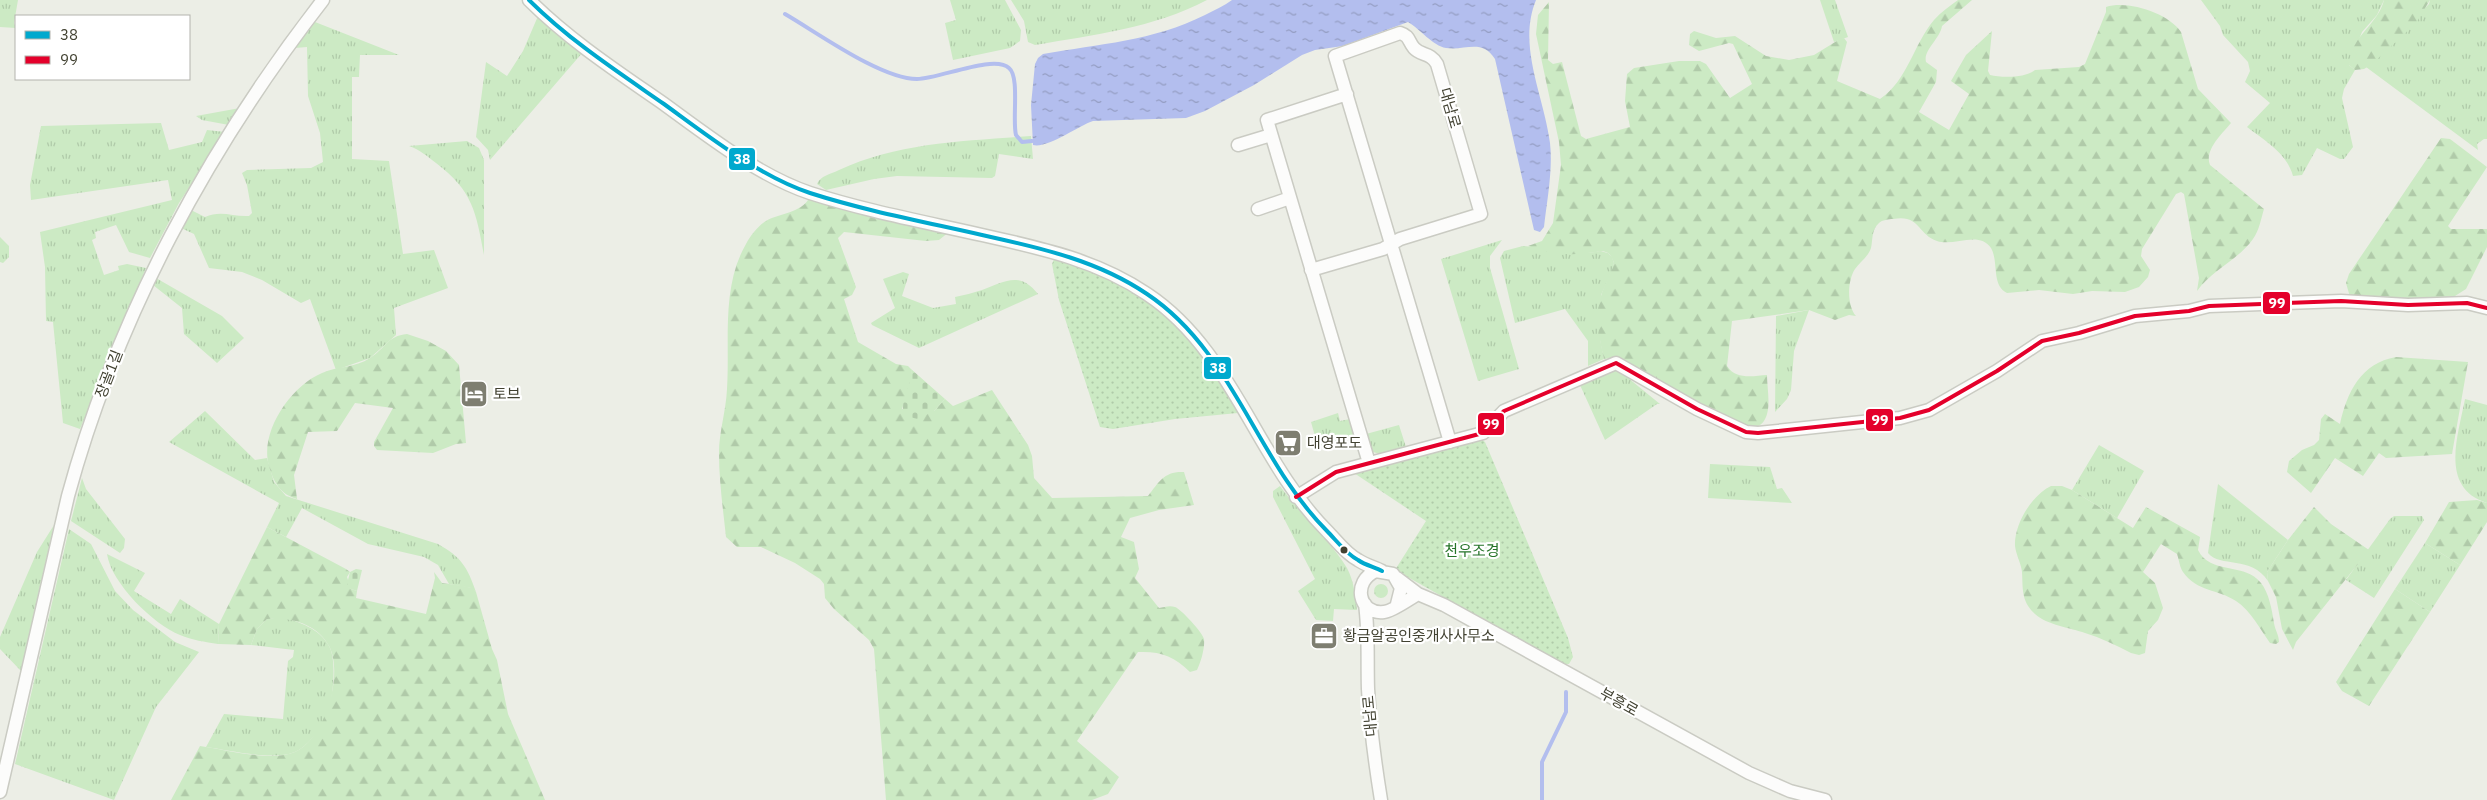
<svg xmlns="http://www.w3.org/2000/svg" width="2487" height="800" viewBox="0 0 2487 800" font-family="'IBM Plex Sans','Noto Sans KR',sans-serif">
<defs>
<pattern id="grass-tufts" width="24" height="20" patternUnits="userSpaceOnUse" patternTransform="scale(1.25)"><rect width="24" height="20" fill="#cceac4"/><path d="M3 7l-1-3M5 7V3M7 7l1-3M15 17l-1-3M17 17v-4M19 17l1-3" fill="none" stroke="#b0caa9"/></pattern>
<pattern id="forest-firs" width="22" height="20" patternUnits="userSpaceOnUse" patternTransform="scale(1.25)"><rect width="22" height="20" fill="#cceac4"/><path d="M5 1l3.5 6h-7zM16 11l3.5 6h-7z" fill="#b0caa9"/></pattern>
<pattern id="cemetery-stones" width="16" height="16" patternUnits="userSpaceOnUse" patternTransform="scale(1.25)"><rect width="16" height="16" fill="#cceac4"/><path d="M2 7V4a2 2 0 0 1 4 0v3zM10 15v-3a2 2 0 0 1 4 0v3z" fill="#b0caa9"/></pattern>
<pattern id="park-dots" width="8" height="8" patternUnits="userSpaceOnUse" patternTransform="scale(1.25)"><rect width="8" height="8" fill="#cceac4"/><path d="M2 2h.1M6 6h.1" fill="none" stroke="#b0caa9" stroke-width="1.8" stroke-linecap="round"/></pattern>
<pattern id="water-ripples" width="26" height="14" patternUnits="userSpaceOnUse" patternTransform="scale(1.25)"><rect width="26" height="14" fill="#b3beee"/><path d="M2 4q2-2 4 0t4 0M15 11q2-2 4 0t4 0" fill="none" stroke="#939cc1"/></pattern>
</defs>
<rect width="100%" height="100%" fill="#eceee6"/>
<path fill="url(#grass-tufts)" d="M 0,0 L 18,0 L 14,23 L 16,28 L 0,27 Z
M 950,0 L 1005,0 L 1021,30 L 1020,41 L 1010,48 L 953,60 L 945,23 L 956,20 Z
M 1011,0 L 1207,0 C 1154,28 1093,35 1035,45 L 1028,42 L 1024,21 Z
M 1820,0 L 1835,0 L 1848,37 L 1834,42 Z
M 2384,0 L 2377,15 L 2362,32 L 2349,65 L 2355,70 L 2344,89 L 2342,98 L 2353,147 L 2344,159 L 2340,159 L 2317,148 L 2302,175 L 2293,176 C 2287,153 2265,141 2247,127 L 2270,103 L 2245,82 L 2250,71 L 2248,62 L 2223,35 L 2220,26 L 2201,0 Z
M 2430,0 L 2487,0 L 2487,139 L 2484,139 L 2477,144 L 2478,150 L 2366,67 L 2429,4 Z
M 538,16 L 583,52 L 490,160 L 488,150 L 476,137 L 486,62 L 507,76 L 523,51 Z
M 315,22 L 399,55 L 360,55 L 359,77 L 352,77 L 352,159 L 389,161 L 403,254 L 434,250 L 448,288 L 394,308 L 396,335 L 370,358 L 336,370 L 310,299 L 301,303 L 262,280 L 242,272 L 209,268 L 194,234 L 181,228 L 191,210 L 205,217 C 221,210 233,217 249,216 L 252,213 L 247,185 L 242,173 L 247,170 L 311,168 L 323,162 L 320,133 L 308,96 L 307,47 L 295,48 Z
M 240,108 L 229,125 L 202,120 L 196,116 Z
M 161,123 L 169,150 L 202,142 L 207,130 L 225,132 L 179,203 L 150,258 L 129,252 L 116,225 L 95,232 L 96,238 L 92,240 L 104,275 L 119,270 L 118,266 L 127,264 L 146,268 L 80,429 L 63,423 L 53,322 L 46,321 L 45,267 L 40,232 L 172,200 L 168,180 L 31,200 L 30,185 L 41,126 Z
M 1031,136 L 1033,159 L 999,154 L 995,176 L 992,178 L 897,176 L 874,179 L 826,190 L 817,184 C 820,176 831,174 839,170 C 899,142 966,141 1031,136 Z
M 467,141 L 479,148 L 484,160 L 484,255 C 476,212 473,191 436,163 C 427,156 420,150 409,146 Z
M 0,237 L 9,246 L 9,257 L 3,263 L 0,262 Z
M 1502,240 L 1490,256 L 1490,268 L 1519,369 L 1478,381 L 1441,259 Z
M 1523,246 L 1589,253 L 1600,251 L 1608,253 L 1612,257 L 1614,263 L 1612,271 L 1601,295 L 1600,339 L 1604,359 L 1588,366 L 1588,341 L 1565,309 L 1515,323 L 1500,258 L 1504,251 Z
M 903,272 L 909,274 L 902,296 L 933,308 L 956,304 L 955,297 C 964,295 973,293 982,290 C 1005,281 1020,271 1038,294 L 919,348 L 872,325 L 871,323 L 895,308 L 883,279 Z
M 156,278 L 222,316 L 244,338 L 217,363 L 184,334 L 182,308 L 153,285 Z
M 1809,310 L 1794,351 L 1791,390 L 1787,399 L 1775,412 L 1776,316 Z
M 1613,369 L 1622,373 L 1660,404 L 1657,404 L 1605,440 L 1580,385 Z
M 2465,399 L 2487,405 L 2487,503 C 2439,488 2458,436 2465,399 Z
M 205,411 L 255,460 L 267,458 L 274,482 L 286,496 L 438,544 C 461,557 467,566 476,592 L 471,588 L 449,584 L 438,565 L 424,557 L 368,544 L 302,508 L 286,537 L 267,527 L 279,503 L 169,442 Z
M 1338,413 L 1340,421 L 1350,419 L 1355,435 L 1318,447 L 1311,422 Z
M 1399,425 L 1406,447 L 1380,454 L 1373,452 L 1366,434 Z
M 2099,445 L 2144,471 L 2117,518 L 2072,490 Z
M 1710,464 L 1770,467 L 1777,489 L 1782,488 L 1792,503 L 1708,498 Z
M 82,478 L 86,489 L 125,539 L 124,548 L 120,553 L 71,521 Z
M 2218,484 L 2288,540 L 2267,572 L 2268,581 C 2251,555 2220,568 2208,553 Z
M 1280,486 C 1300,514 1330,540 1347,568 C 1354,581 1355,595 1357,610 L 1334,609 L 1333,621 L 1316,620 L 1298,591 L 1315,579 L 1273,497 L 1273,491 Z
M 2394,516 L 2422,516 L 2424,520 L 2374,598 L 2346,580 L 2390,519 Z
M 54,525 L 21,671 L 0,649 L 0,637 L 37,552 Z
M 69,529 L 91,544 L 115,591 L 133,610 L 175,642 L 199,652 L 156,707 L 114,800 L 15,764 Z
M 2425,543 L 2460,565 L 2430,612 L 2395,589 Z
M 107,554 L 145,573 L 134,591 L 171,614 L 180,599 L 219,624 L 218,644 C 205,642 192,640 180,635 C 154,625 111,583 107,554 Z
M1374 591a7 7 0 1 1 14 0a7 7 0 1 1-14 0Z
M 282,617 C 299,622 319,628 329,646 C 337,660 333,698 328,713 C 323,726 309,745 297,751 C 276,762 229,750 206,747 L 224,714 L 283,719 L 288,661 L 293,657 L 294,650 L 251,645 L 257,629 L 267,619 Z"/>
<path fill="url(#forest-firs)" d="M 1958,0 L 1972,0 L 1942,26 C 1940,39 1923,50 1926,62 L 1937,70 L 1936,82 L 1919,112 L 1949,130 L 1969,94 L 1951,81 L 1966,55 L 1992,31 L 1988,71 L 1990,75 C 2002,78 2026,78 2035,70 L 2079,67 L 2085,64 L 2106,12 L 2106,7 C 2128,0 2168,13 2181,32 L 2198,89 L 2231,123 C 2222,134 2204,150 2210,165 L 2264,209 C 2261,219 2259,231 2253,239 C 2238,260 2212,270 2197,291 L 2199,278 L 2184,194 L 2181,192 L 2176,194 L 2142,249 L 2141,256 L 2150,270 L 2148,277 L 2139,287 L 2125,292 L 2092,291 L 2073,294 L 2039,290 L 2007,293 C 1991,285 1999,262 1991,248 C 1979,230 1954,247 1937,241 C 1917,234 1920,214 1893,219 C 1889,219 1882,220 1879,223 C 1871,230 1873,240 1871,248 C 1868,257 1860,262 1855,269 C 1847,281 1847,306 1856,316 L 1849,315 L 1835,320 L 1809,310 L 1732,321 L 1727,366 C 1736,380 1753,376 1767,375 C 1767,392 1775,422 1754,428 L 1701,406 L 1615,357 L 1604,359 C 1599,338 1595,318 1601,296 C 1604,285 1611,274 1614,263 C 1613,260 1611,255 1608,253 C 1602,249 1595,253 1588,253 C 1567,256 1547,253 1528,246 L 1542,241 L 1553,223 L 1561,165 L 1559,142 L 1536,34 L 1538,15 L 1549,2 L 1548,60 L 1553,64 L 1562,62 L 1581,136 L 1586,139 L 1630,127 L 1625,101 L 1627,74 L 1634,68 L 1679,61 L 1700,61 L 1706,64 L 1730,98 L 1752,84 L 1733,44 L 1729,43 L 1699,51 L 1689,45 L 1690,34 L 1694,31 L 1716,38 L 1735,36 L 1766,56 L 1789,60 L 1814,55 L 1840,39 L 1844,38 L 1847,42 L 1837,81 L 1880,99 C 1908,80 1913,45 1934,20 C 1941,12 1950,6 1958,0 Z
M 2384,0 L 2430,0 L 2416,23 L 2372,64 L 2364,69 L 2355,70 L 2349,65 C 2351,35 2378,25 2384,0 Z
M 2441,138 L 2450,139 L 2487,167 L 2448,226 L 2451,229 L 2487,229 L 2487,247 L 2466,289 L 2455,296 L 2424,299 L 2350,297 L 2346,283 L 2349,274 Z
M 809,198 L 949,232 L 939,240 L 926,241 L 844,232 L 838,238 L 856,287 L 852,295 L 844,299 L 858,342 L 896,364 L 908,366 L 911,369 L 912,379 L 902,409 L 934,411 L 945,399 L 953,406 L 992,390 L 1028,445 L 1032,456 L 1034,478 L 1052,498 L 1148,496 C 1159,482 1164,471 1184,472 L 1194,505 L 1159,510 L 1130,518 L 1121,537 L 1134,542 L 1139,569 L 1135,578 L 1159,608 C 1164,607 1170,605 1175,607 C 1181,609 1203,633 1204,639 C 1205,648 1201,662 1197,670 L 1190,672 C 1174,656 1160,651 1138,652 L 1077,741 L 1119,777 L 1108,794 L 1092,800 L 886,800 L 874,649 L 869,640 L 834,609 L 825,598 L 824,584 L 820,579 L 795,563 L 761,547 L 737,547 L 726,537 C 723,509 719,481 719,453 C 719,432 726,411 727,389 C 730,341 721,287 746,244 C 751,235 758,226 766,221 C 779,213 802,213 809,198 Z
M 407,334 L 428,341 L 446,351 L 459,365 L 466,443 L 456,444 L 433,453 L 377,450 L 374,446 L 374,442 L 393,408 L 355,403 L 337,431 L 308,432 L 294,475 L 297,499 C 280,494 274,483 269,466 C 259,432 291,386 322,373 C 338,366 355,368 370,358 C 386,348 387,336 407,334 Z
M 2396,357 L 2468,362 L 2452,454 L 2386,458 L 2379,453 L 2363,476 L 2335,458 L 2311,493 L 2287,472 L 2289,461 L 2302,450 L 2314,445 L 2319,440 L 2321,419 L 2325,414 L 2340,424 C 2347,392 2361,363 2396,357 Z
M 2051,486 L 2062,486 L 2072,490 L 2133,528 L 2146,507 L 2200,537 L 2198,550 C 2210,575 2245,562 2261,583 C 2269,593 2272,610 2274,623 C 2275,630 2279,635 2279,642 L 2276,644 L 2270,643 C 2260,629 2251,611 2236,601 C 2218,589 2197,592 2183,572 C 2180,568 2179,560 2177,554 L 2161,544 L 2143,572 L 2155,583 L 2163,608 L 2158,620 L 2148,631 L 2145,653 L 2139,655 L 2131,653 C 2116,645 2101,638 2085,633 C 2071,628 2047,625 2035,614 C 2021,601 2023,589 2022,572 C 2021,563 2016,555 2015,546 C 2014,524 2032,495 2051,486 Z
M 2477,500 L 2487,503 L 2487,522 L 2460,565 L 2425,543 L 2449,502 Z
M 2314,507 L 2331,524 L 2369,550 L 2296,642 L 2293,650 L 2282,629 L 2276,597 L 2268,581 L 2267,572 L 2288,540 Z
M 267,527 L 346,569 L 350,572 L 347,577 L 351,589 L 357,591 L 356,598 L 426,614 L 435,578 L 434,572 L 442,583 L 463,586 L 472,588 L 476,592 L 492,649 L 497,660 L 508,714 L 545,800 L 171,800 L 200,746 C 227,750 271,762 295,752 C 325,739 344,674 329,646 C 318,624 289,616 267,619 L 257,629 L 251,645 L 218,644 L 219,624 Z
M 2395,589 L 2430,612 L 2369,706 L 2342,691 L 2336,682 Z"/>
<path fill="url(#cemetery-stones)" d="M 911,369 L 945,399 L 934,411 L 917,419 L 904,415 C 899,401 913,385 911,369 Z
M 356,569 L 362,570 L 357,591 L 351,589 L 347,584 L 350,572 Z"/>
<path fill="url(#park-dots)" d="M 1055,257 C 1119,277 1166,307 1207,360 C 1219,376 1228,396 1238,413 L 1175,419 L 1113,429 L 1100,427 L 1059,300 L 1052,264 Z
M 1481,439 L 1485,442 L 1568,638 L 1573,657 L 1569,664 L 1563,664 L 1395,570 L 1426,521 L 1354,473 Z"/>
<path fill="url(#water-ripples)" d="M 1232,0 L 1536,0 C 1517,46 1544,96 1550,143 C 1553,170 1547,200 1544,227 L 1540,232 L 1534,230 L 1495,59 C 1482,38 1465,51 1446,48 C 1433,46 1420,29 1408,22 L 1343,46 L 1315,50 L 1302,55 L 1254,85 L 1205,111 L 1186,118 L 1093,121 C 1078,126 1047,149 1033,145 L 1031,105 L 1035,64 L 1038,58 L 1043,54 C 1099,44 1153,41 1205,15 C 1214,10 1224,6 1232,0 Z"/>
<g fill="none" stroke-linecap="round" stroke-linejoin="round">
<path stroke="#b3beee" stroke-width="4" d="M 785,14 C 818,33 881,79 917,79 C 939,79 994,54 1009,68 C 1020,77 1012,120 1016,135 L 1022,142 L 1032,141
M 1542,800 L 1542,762 L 1566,712 L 1566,692"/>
<g stroke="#cacbc3" stroke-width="15">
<path id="minor" d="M 529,0 C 569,40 618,72 664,104 C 708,136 759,176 810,193 C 866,211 925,222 982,235 C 1040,248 1097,260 1147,294 C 1233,351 1256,460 1327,531 C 1336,540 1346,554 1358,560 C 1365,565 1374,567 1382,571
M 1347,94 L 1267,120 L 1369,463
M 1238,145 L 1271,135
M 1258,209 L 1290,198
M 1311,270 L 1383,249 L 1400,239 L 1481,214 L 1437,64 C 1430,52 1421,56 1414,48 C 1408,41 1410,36 1400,33 L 1335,56 C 1373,184 1412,313 1450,442
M 1296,497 L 1336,472 L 1483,433 L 1504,411 L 1616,363 L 1697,409 L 1746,432 L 1758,433 L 1900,418 L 1929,410 L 1997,371 L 2042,341 L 2079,333 L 2135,316 L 2189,311 L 2209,306 L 2341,301 L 2408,305 L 2467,303 L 2487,308
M 1397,578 L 1418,594 L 1444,605 L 1749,773 L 1790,791 L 1825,800
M 1365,604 C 1369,633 1367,660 1368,689 C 1370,726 1375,763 1381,800
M 1397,604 L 1401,588 L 1393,574 L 1376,571 C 1352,581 1358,615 1384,612 C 1393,611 1409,599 1418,594
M 0,792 L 68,496 C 117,316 208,148 323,0"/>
</g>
<use href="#minor" stroke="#fcfcfb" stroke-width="12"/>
<g stroke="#fff" stroke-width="8">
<path id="bus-1" d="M 529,0 C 569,40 618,72 664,104 C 708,136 759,176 810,193 C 866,211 925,222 982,235 C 1040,248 1097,260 1147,294 C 1233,351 1256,460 1327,531 C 1336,540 1346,554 1358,560 C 1365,565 1374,567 1382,571"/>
</g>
<g stroke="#fff" stroke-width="8">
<path id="bus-2" d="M 1296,497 L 1336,472 L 1483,433 L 1504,411 L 1616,363 L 1697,409 L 1746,432 L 1758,433 L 1900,418 L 1929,410 L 1997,371 L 2042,341 L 2079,333 L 2135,316 L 2189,311 L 2209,306 L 2341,301 L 2408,305 L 2467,303 L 2487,308"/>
</g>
<use href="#bus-1" stroke="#00a9ce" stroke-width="4"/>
<use href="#bus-2" stroke="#e4002b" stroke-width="4"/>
</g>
<defs>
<g id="hotel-square" transform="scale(1.4375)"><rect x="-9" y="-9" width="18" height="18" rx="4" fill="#7e7e71" stroke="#fff"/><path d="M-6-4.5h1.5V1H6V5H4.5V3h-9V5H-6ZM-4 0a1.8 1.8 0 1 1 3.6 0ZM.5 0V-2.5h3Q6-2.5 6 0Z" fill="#fff"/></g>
<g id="supermarket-square" transform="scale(1.4375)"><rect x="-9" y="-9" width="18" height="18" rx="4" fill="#7e7e71" stroke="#fff"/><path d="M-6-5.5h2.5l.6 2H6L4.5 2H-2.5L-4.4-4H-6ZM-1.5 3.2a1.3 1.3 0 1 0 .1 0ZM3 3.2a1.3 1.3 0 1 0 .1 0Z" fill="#fff"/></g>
<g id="office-square" transform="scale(1.4375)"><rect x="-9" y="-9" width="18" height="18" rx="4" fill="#7e7e71" stroke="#fff"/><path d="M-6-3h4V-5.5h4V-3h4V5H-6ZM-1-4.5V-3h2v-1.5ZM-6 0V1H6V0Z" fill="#fff"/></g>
</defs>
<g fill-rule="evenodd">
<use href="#hotel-square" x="474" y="394"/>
<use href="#supermarket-square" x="1288" y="443"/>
<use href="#office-square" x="1324" y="636"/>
</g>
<circle fill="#424232" stroke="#fff" stroke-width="2" cx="1344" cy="550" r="4.5"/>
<g text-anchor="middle" stroke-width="4.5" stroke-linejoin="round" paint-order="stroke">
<g font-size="15" fill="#424232" stroke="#fff">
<text transform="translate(1450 108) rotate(74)" y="5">대남로</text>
<text transform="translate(109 374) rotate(-69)" y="5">장골1길</text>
<text transform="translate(1619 702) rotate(29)" y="5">부흥로</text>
<text transform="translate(1370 716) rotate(-95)" y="5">대남로</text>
</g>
<g font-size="15" fill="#424232" stroke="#fff" text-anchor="start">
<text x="493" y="399">토브</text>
<text x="1307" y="448">대영포도</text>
<text x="1343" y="641">황금알공인중개사사무소</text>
</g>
<g font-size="15" fill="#267429" stroke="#fff">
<text x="1472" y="556">천우조경</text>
</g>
</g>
<g stroke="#fff" stroke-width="2">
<rect x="728" y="147" width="28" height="24" rx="5" fill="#00a9ce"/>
<rect x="2262" y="291" width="29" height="24" rx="5" fill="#e4002b"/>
<rect x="1203" y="356" width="29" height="24" rx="5" fill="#00a9ce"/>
<rect x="1865" y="408" width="29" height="24" rx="5" fill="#e4002b"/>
<rect x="1477" y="412" width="28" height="24" rx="5" fill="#e4002b"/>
</g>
<g font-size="14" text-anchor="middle" font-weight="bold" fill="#fff">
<text x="742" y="164">38</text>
<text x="2277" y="308">99</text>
<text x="1218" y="373">38</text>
<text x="1880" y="425">99</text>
<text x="1491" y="429">99</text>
</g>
<rect x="15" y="15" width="175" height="65" fill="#ffffff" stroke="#b3b3ad"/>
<rect x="25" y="31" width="25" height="8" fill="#00a9ce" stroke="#b3b3ad"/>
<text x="60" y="40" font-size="15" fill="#424232">38</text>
<rect x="25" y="56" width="25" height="8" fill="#e4002b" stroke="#b3b3ad"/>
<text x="60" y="65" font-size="15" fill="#424232">99</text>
</svg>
